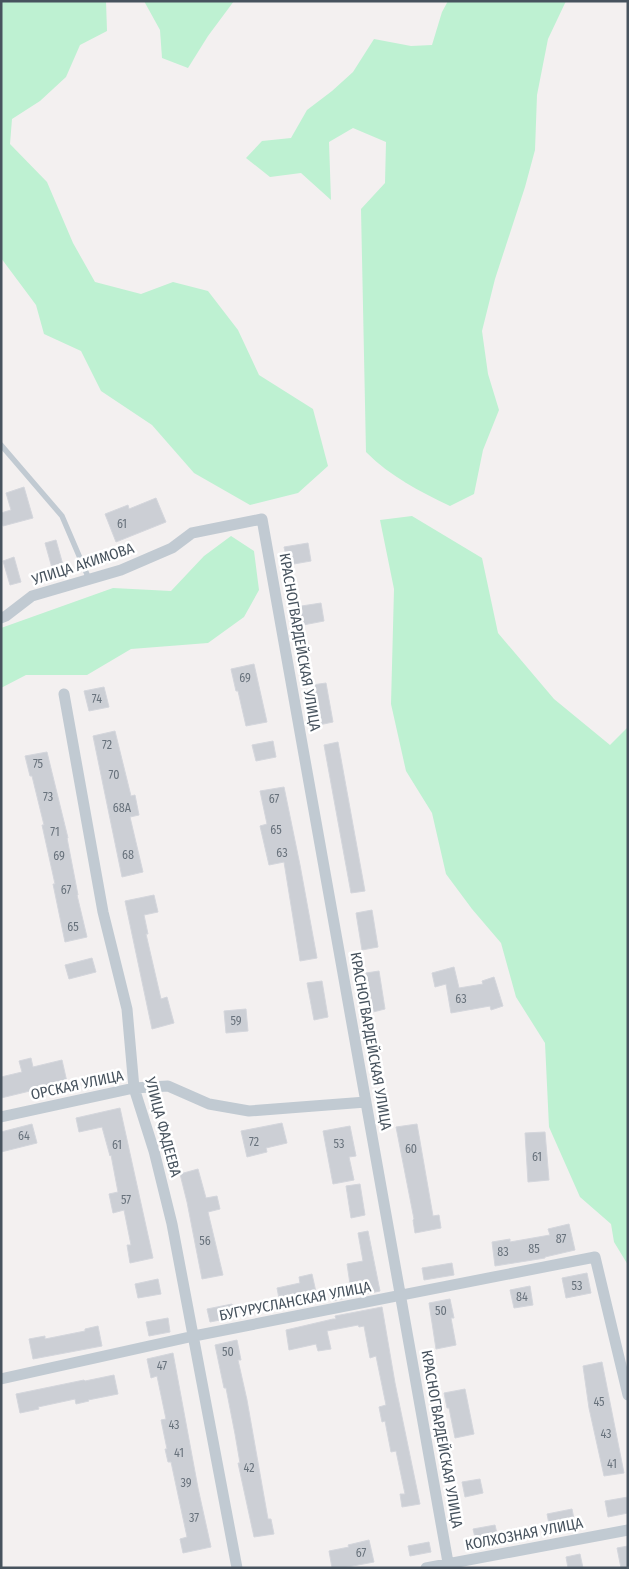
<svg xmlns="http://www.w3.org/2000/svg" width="629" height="1569" viewBox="0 0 629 1569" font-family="'Fira Sans Condensed',sans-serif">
<rect width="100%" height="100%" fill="#f3f0f0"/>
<path fill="#bef1d2" d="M 1,1 L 106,1 L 107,31 L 80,45 L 66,77 L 40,101 L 12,119 L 10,144 L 47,182 L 73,243 L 95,282 L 141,294 L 173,282 L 208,291 L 238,330 L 259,375 L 313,409 L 328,466 L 298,493 L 250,505 L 194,473 L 152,425 L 101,391 L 81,351 L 44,334 L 36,305 L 1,258 Z
M 144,1 L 234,1 L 208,36 L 188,68 L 162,58 L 160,30 Z
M 448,1 L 566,1 L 548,39 L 537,95 L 535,150 L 525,187 L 495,279 L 482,331 L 488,374 L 499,410 L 483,450 L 474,494 L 450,506 C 419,491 391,477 366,452 L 361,209 L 385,183 L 386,142 L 353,128 L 329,142 L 331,200 L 301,173 L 270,177 L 246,158 L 262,141 L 291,138 L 307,110 L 332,91 L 353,72 L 374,39 L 411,46 L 432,45 L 442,12 Z
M 412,516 L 482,558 L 498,633 L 554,699 L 610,745 L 628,727 L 628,1265 L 614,1242 L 611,1224 L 580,1197 L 549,1127 L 545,1043 L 516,997 L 501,943 L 472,909 L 446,874 L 432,813 L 406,771 L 391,704 L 394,589 L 380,520 Z
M 231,536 L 254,551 L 259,590 L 244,617 L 208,643 L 131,649 L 87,675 L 26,675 L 1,688 L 1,628 L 113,588 L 171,591 L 204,556 Z"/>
<path fill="#cccfd5" stroke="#d4d6dc" d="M 24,487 L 33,518 L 3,526 L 1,513 L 11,510 L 6,493 Z
M 156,498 L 166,522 L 116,542 L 105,514 L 128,505 L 129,509 Z
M 56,540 L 63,565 L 52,568 L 45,543 Z
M 308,543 L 311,561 L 288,565 L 284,547 Z
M 14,557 L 21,582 L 10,585 L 3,561 Z
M 321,603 L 324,621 L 298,626 L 295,607 Z
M 254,664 L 267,722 L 246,726 L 238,691 L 236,691 L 231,669 Z
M 326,683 L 333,722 L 319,725 L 312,685 Z
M 104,687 L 109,707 L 89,711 L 84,691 Z
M 115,731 L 131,796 L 135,795 L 139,815 L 130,817 L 143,872 L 122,877 L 93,736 Z
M 273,741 L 276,757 L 256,761 L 252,745 Z
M 338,742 L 365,891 L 351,893 L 324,745 Z
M 47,752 L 68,838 L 67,838 L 78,895 L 77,895 L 87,937 L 65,942 L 53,884 L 55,884 L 42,825 L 44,825 L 32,776 L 30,776 L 25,756 Z
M 284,787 L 300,865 L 317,958 L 300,961 L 284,862 L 269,865 L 260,826 L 267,824 L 260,791 Z
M 154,895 L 158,912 L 144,915 L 148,934 L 146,934 L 161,999 L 167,997 L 174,1023 L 152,1029 L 125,901 Z
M 372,910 L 378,947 L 362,950 L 356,913 Z
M 92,958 L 96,972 L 69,979 L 65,965 Z
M 454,967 L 459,988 L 483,984 L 482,981 L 494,977 L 503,1006 L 491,1010 L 490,1006 L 451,1013 L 446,984 L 435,987 L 432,973 Z
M 379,971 L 385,1009 L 373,1012 L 366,973 Z
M 322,981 L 328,1017 L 314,1020 L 307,983 Z
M 246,1009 L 248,1031 L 226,1033 L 224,1011 Z
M 31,1058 L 33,1067 L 62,1060 L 67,1082 L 1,1098 L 1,1077 L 22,1072 L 19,1061 Z
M 120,1108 L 153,1258 L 130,1263 L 127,1245 L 131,1245 L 124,1210 L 113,1213 L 109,1194 L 118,1192 L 111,1155 L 110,1156 L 102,1127 L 79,1132 L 76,1118 Z
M 282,1123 L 287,1143 L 266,1148 L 267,1152 L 247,1157 L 241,1131 Z
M 32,1124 L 37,1143 L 1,1152 L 1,1132 Z
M 417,1124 L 433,1216 L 439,1215 L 441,1228 L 415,1233 L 413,1220 L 414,1219 L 396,1127 Z
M 350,1126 L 356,1156 L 349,1157 L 354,1180 L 333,1184 L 323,1131 Z
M 545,1132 L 549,1180 L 528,1182 L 525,1133 Z
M 198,1169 L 206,1198 L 217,1196 L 220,1209 L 208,1212 L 223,1275 L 202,1279 L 187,1202 L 180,1174 Z
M 360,1184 L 365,1215 L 351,1218 L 346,1186 Z
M 569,1224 L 575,1250 L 545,1257 L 545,1258 L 495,1266 L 492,1242 L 510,1239 L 510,1242 L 550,1235 L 548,1229 Z
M 368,1231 L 380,1291 L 332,1301 L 329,1289 L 350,1284 L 347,1264 L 363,1261 L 358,1233 Z
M 452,1263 L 454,1275 L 424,1280 L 422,1268 Z
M 587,1273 L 591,1293 L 566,1298 L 562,1278 Z
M 312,1274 L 318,1301 L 281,1309 L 277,1288 L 300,1283 L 299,1277 Z
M 158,1279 L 161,1294 L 138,1298 L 135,1284 Z
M 530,1286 L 533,1305 L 514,1308 L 510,1290 Z
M 450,1299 L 454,1318 L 451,1318 L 456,1345 L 436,1349 L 429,1303 Z
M 232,1304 L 235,1317 L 210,1322 L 207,1309 Z
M 382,1307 L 395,1383 L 420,1504 L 402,1507 L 400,1494 L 405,1494 L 396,1451 L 391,1452 L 385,1421 L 382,1422 L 379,1407 L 386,1405 L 376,1356 L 370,1358 L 364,1326 L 359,1327 L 358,1325 L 327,1331 L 331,1349 L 318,1351 L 316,1344 L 289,1350 L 286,1330 L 333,1319 L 336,1319 L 335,1316 Z
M 168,1318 L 170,1332 L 149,1336 L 146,1322 Z
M 98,1326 L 102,1346 L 33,1359 L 29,1339 L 45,1336 L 45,1339 L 85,1331 L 85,1329 Z
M 237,1340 L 241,1360 L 238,1360 L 247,1400 L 268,1519 L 271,1519 L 274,1534 L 254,1537 L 238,1463 L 240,1463 L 235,1434 L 226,1388 L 224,1388 L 215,1345 Z
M 173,1353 L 198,1488 L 211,1547 L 183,1553 L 180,1539 L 187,1537 L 171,1462 L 168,1462 L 165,1449 L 167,1449 L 161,1420 L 166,1419 L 157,1376 L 151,1378 L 147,1359 Z
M 602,1362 L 624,1473 L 604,1476 L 589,1408 L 583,1366 Z
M 114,1375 L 118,1394 L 88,1400 L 89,1401 L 76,1404 L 75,1399 L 38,1407 L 39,1409 L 20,1413 L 16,1394 L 84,1380 L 85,1381 Z
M 465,1389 L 474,1434 L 455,1438 L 449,1408 L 447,1408 L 444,1393 Z
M 480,1479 L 483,1493 L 465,1497 L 462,1482 Z
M 628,1497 L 628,1513 L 608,1517 L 605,1501 Z
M 572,1509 L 575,1524 L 550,1529 L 547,1514 Z
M 495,1525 L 498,1538 L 476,1542 L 473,1529 Z
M 369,1540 L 374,1562 L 342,1568 L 332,1568 L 329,1551 L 349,1547 L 348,1545 Z
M 429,1542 L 431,1552 L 410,1556 L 408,1546 Z
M 628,1546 L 628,1568 L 621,1568 L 617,1548 Z
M 580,1554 L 583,1568 L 568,1568 L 566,1557 Z"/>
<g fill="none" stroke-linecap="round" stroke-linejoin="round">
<path stroke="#c1cad2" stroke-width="5.5" d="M 1,445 L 62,516 L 89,579"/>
<path stroke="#c1cad2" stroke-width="11" d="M 1,618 L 6,616 L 32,596 L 121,570 L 172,548 L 192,533 L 262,519 L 449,1568
M 64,694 L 103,912 L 127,1009 L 134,1088 L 154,1151 L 172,1224 L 237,1568
M 1,1117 L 134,1088 L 168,1086 L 209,1104 L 249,1111 L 366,1102
M 1,1379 L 194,1336 L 595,1257 L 628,1395
M 426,1568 L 628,1530"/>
</g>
<g text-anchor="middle" stroke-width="5" stroke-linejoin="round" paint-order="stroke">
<g font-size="12" fill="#68727c">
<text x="122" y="528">61</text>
<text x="245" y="682">69</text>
<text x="97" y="703">74</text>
<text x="107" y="749">72</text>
<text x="38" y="768">75</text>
<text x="114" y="779">70</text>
<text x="48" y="801">73</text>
<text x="274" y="803">67</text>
<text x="122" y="812">68А</text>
<text x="276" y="834">65</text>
<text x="55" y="836">71</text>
<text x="282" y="857">63</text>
<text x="128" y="859">68</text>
<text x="59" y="860">69</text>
<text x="66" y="894">67</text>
<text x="73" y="931">65</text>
<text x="461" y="1003">63</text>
<text x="236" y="1025">59</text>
<text x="24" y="1140">64</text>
<text x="254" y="1146">72</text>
<text x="339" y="1148">53</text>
<text x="117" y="1149">61</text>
<text x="411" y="1153">60</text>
<text x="537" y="1161">61</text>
<text x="126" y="1204">57</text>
<text x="561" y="1243">87</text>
<text x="205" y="1245">56</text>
<text x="534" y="1253">85</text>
<text x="503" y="1256">83</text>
<text x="577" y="1290">53</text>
<text x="522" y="1301">84</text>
<text x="441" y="1315">50</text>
<text x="228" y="1356">50</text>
<text x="162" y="1370">47</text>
<text x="599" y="1406">45</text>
<text x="174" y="1429">43</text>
<text x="606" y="1438">43</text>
<text x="179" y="1457">41</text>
<text x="612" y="1468">41</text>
<text x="249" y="1472">42</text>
<text x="186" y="1487">39</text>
<text x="194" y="1522">37</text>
<text x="361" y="1557">67</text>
</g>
<g font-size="15" fill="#47535e" stroke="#fff">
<text transform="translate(83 564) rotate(-18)" y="5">УЛИЦА АКИМОВА</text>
<text transform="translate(300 642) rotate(80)" y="5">КРАСНОГВАРДЕЙСКАЯ УЛИЦА</text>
<text transform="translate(371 1041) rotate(80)" y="5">КРАСНОГВАРДЕЙСКАЯ УЛИЦА</text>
<text transform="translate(77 1085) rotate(-12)" y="5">ОРСКАЯ УЛИЦА</text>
<text transform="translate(163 1127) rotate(75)" y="5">УЛИЦА ФАДЕЕВА</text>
<text transform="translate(295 1301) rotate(-11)" y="5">БУГУРУСЛАНСКАЯ УЛИЦА</text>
<text transform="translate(442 1439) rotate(80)" y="5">КРАСНОГВАРДЕЙСКАЯ УЛИЦА</text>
<text transform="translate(524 1534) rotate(-11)" y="5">КОЛХОЗНАЯ УЛИЦА</text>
</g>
</g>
<rect width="629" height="1569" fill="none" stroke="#47535e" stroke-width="5"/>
</svg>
